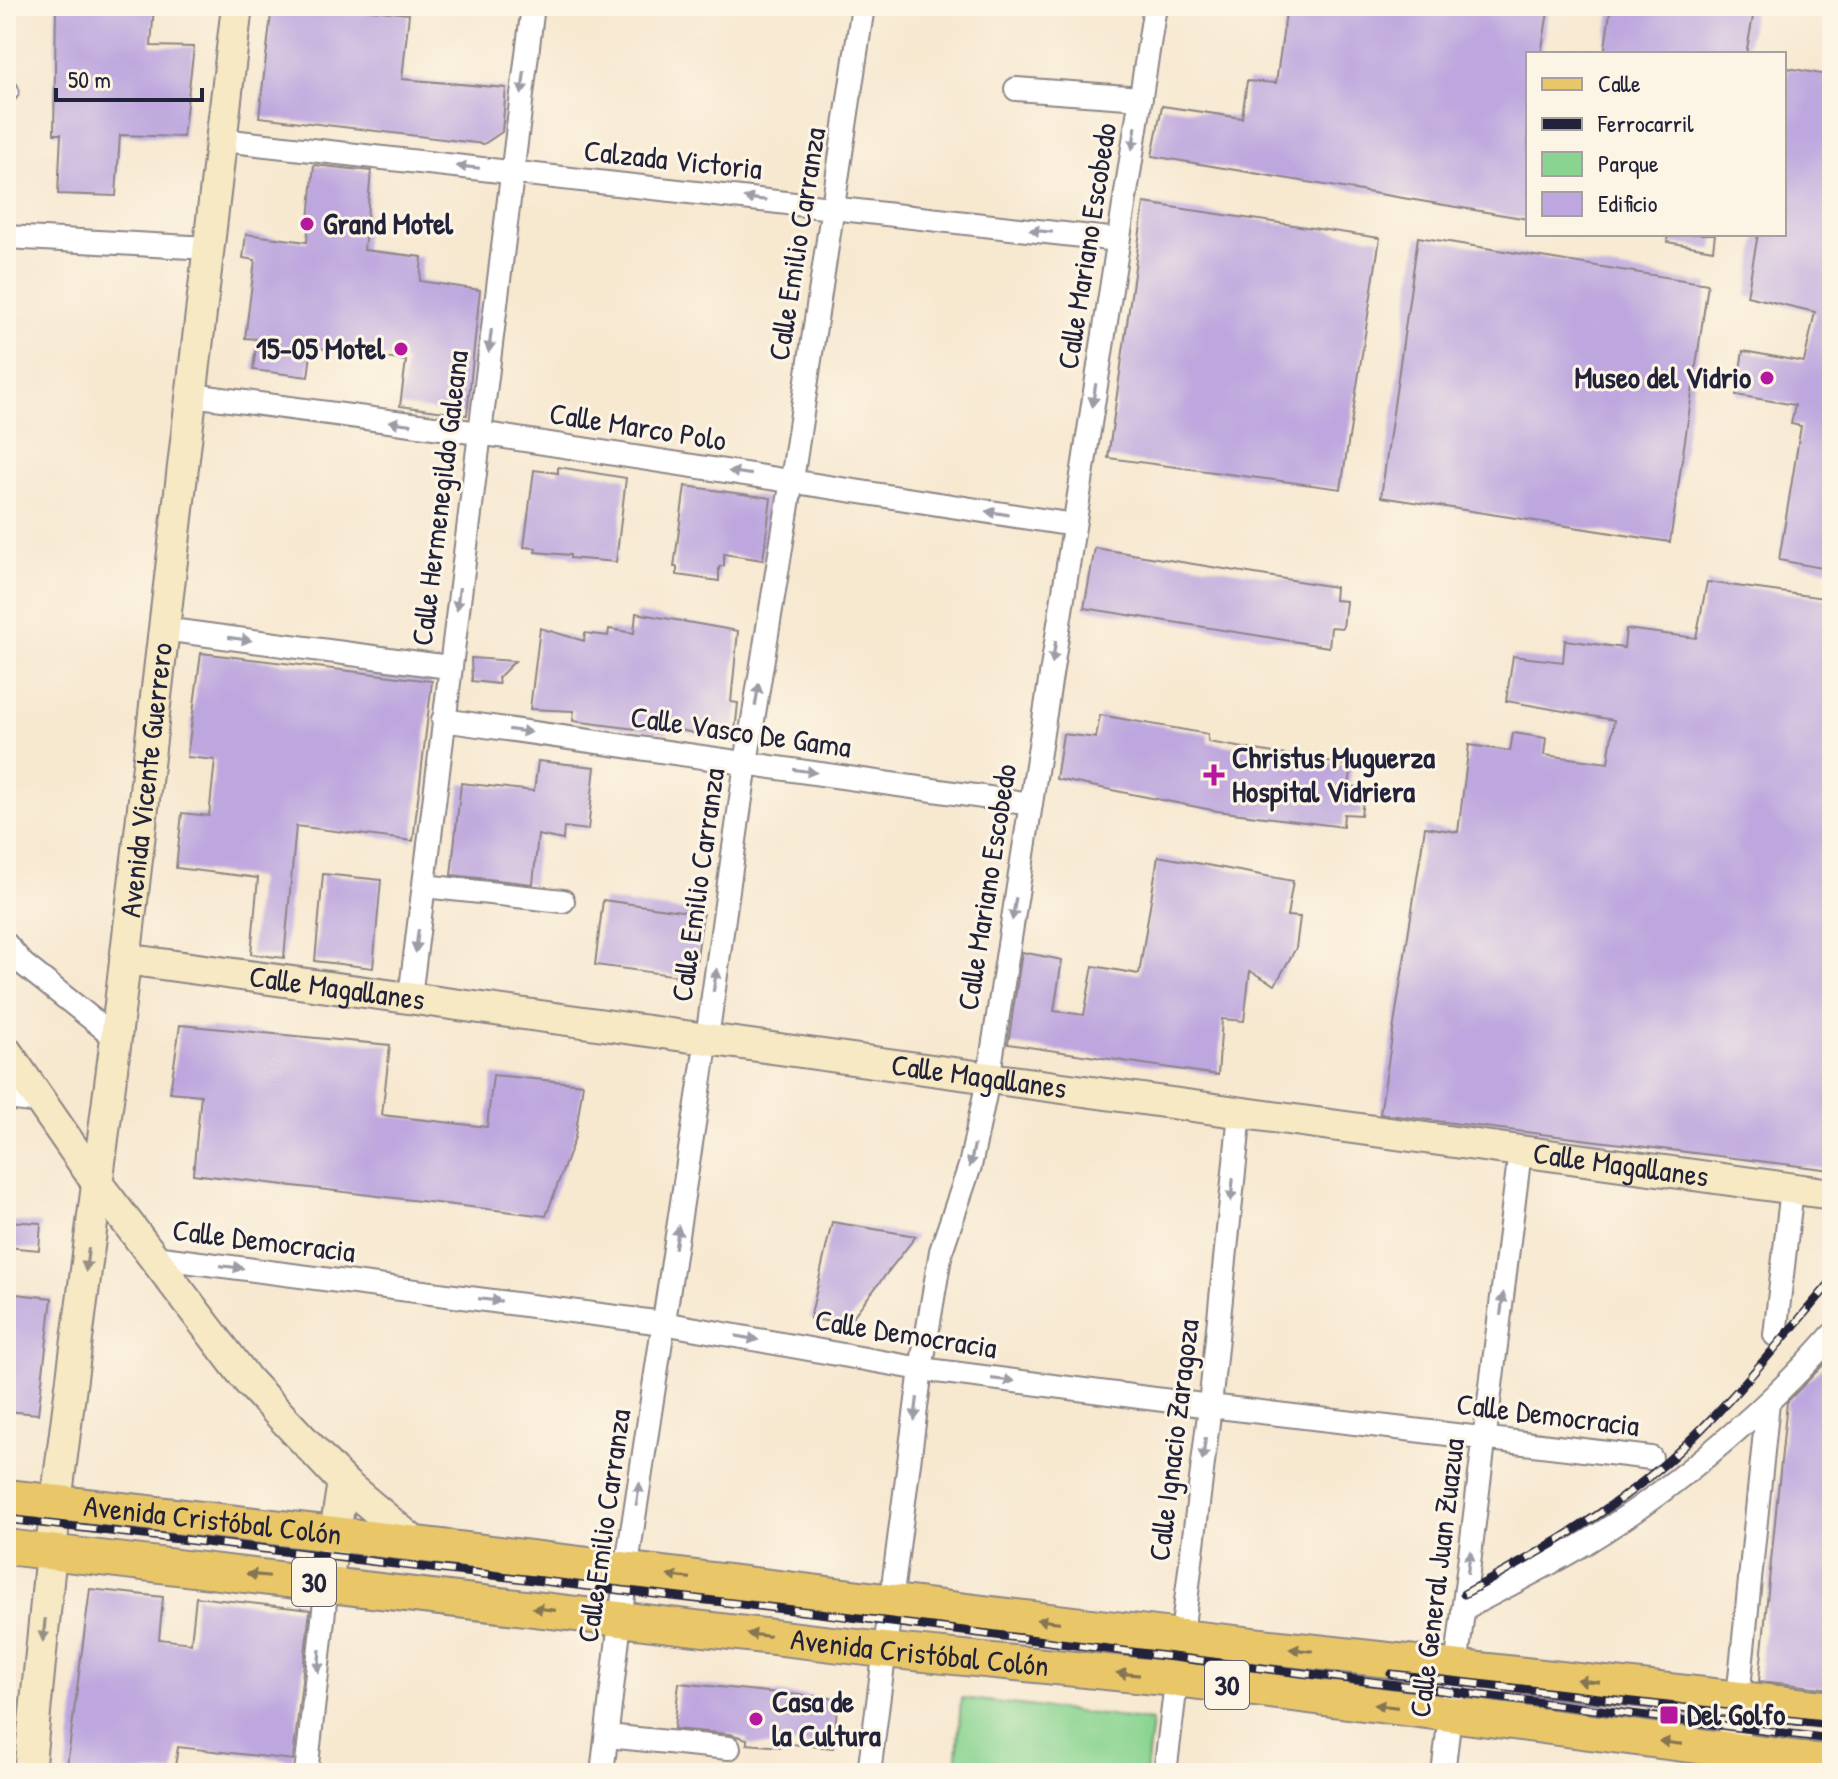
<svg xmlns="http://www.w3.org/2000/svg" width="1838" height="1779" viewBox="0 0 1838 1779" font-family="'Patrick Hand',sans-serif">
<rect width="100%" height="100%" fill="#fcf5e5"/>
<filter id="ink" filterUnits="userSpaceOnUse"><feTurbulence type="fractalNoise" baseFrequency=".0125" numOctaves="2"/><feDisplacementMap in="SourceGraphic" scale="16" xChannelSelector="R" yChannelSelector="G"/><feConvolveMatrix kernelMatrix="1 2 1 2 8 2 1 2 1" color-interpolation-filters="sRGB"/></filter>
<filter id="wash" filterUnits="userSpaceOnUse"><feTurbulence type="fractalNoise" baseFrequency=".006" numOctaves="4" result="noise"/><feDisplacementMap in="SourceGraphic" scale="32" xChannelSelector="R" yChannelSelector="G"/><feGaussianBlur stdDeviation="1.8" result="paint"/><feColorMatrix in="noise" values="0 0 0 0 0 0 0 0 0 0 0 0 0 0 0 0 0 1.4 0 .05"/><feComposite in="paint" operator="in"/></filter>
<g filter="url(#wash)">
<rect width="100%" height="100%" fill="#f7e8d0"/>
<path fill="#8ad491" stroke="#567b66" stroke-width="2" d="M 961,1698 L 1152,1721 L 1146,1773 L 956,1773 Z"/>
<g id="blocks">
<path fill="#bea7de" d="M 56,6 L 154,6 L 151,46 L 194,47 L 183,137 L 120,135 L 116,196 L 58,194 L 61,134 L 54,134 Z
M 272,6 L 334,6 L 409,14 L 402,79 L 506,88 L 502,132 L 484,144 L 259,117 Z
M 1287,6 L 1549,6 L 1541,54 L 1528,54 L 1528,219 L 1152,156 L 1162,106 L 1242,118 L 1247,81 L 1276,83 Z
M 1611,6 L 1755,6 L 1746,54 L 1604,54 Z
M 1788,68 L 1832,76 L 1832,570 L 1779,560 L 1801,426 L 1791,424 L 1795,405 L 1736,395 L 1743,351 L 1804,362 L 1815,312 L 1747,296 L 1758,234 L 1784,234 L 1784,90 Z
M 314,165 L 371,171 L 364,250 L 422,257 L 420,281 L 480,290 L 467,415 L 400,406 L 406,361 L 312,347 L 308,377 L 253,370 L 257,339 L 245,338 L 255,260 L 243,258 L 246,234 L 307,242 Z
M 1144,203 L 1380,238 L 1341,489 L 1108,458 Z
M 1668,234 L 1715,234 L 1713,250 L 1667,242 Z
M 1418,237 L 1708,284 L 1670,542 L 1381,497 Z
M 558,467 L 626,478 L 616,562 L 570,558 L 570,555 L 535,552 L 536,548 L 524,547 L 534,470 L 558,473 Z
M 685,486 L 771,498 L 763,560 L 724,554 L 724,566 L 719,567 L 719,581 L 677,575 L 677,567 L 674,567 Z
M 1095,548 L 1335,587 L 1334,600 L 1346,601 L 1343,628 L 1331,627 L 1329,647 L 1084,608 Z
M 1707,582 L 1832,599 L 1832,1170 L 1380,1114 L 1425,827 L 1458,832 L 1469,745 L 1510,751 L 1513,733 L 1546,738 L 1544,755 L 1608,763 L 1614,720 L 1506,701 L 1513,656 L 1563,662 L 1565,640 L 1624,648 L 1626,629 L 1696,638 Z
M 636,613 L 738,631 L 731,702 L 738,703 L 734,741 L 669,728 L 667,733 L 573,721 L 574,711 L 530,709 L 540,628 L 584,641 L 585,633 L 608,636 L 609,629 L 634,633 Z
M 201,653 L 432,681 L 413,841 L 296,826 L 284,958 L 251,954 L 258,878 L 176,868 L 182,813 L 209,816 L 215,760 L 187,757 Z
M 471,658 L 515,661 L 498,678 L 499,684 L 472,681 Z
M 1100,715 L 1208,734 L 1208,742 L 1352,766 L 1349,786 L 1365,788 L 1361,815 L 1344,814 L 1343,827 L 1217,811 L 1056,779 L 1063,734 L 1096,738 Z
M 538,761 L 595,767 L 588,830 L 564,827 L 563,840 L 538,835 L 533,884 L 451,875 L 461,783 L 534,791 Z
M 1158,856 L 1293,881 L 1287,916 L 1300,917 L 1296,948 L 1275,985 L 1250,971 L 1244,1021 L 1222,1019 L 1218,1075 L 1008,1044 L 1022,952 L 1062,960 L 1054,1011 L 1084,1015 L 1093,966 L 1139,974 Z
M 323,874 L 381,880 L 373,968 L 315,961 Z
M 603,900 L 703,914 L 694,978 L 595,965 Z
M 180,1025 L 390,1045 L 382,1115 L 487,1127 L 493,1075 L 583,1084 L 575,1137 L 546,1216 L 193,1174 L 201,1095 L 170,1092 Z
M 6,1221 L 41,1223 L 39,1250 L 6,1247 Z
M 832,1222 L 916,1236 L 847,1324 L 810,1319 Z
M 6,1293 L 52,1298 L 38,1414 L 6,1411 Z
M 1832,1356 L 1832,1689 L 1759,1681 L 1787,1402 Z
M 90,1589 L 163,1597 L 159,1639 L 191,1643 L 196,1597 L 310,1610 L 293,1760 L 178,1747 L 174,1773 L 66,1773 Z
M 679,1683 L 838,1699 L 833,1748 L 781,1743 L 781,1747 L 747,1744 L 747,1739 L 730,1734 L 674,1729 Z
M 1505,1693 L 1718,1716 L 1717,1728 L 1504,1701 Z
M 1754,1720 L 1832,1729 L 1832,1743 L 1752,1733 Z"/>
</g>
</g>
<g filter="url(#ink)">
<use href="#blocks" fill-opacity="0" stroke="#8c8586" stroke-width="2"/>
<g fill="none" stroke-linecap="round" stroke-linejoin="round">
<g stroke="#8c8586" stroke-width="26">
<path id="street" d="M 1016,89 L 1141,98
M 6,90 L 7,91
M 222,140 L 1118,240
M 6,237 L 209,248
M 192,395 L 479,433 L 1074,525
M 163,629 L 449,667
M 443,720 L 1031,804
M 424,886 L 563,901
M 6,944 L 23,964 L 116,1038
M 410,997 L 533,6
M 6,1098 L 41,1102
M 154,1257 L 663,1323 L 921,1369 L 1210,1406 L 1651,1458
M 1775,1335 L 1792,1189
M 1463,1609 C 1497,1591 1531,1574 1565,1555 C 1658,1502 1762,1416 1832,1335
M 1738,1698 L 1768,1402
M 607,1736 L 729,1748
M 306,1773 L 327,1583
M 602,1773 L 626,1571 L 707,1038 L 746,763 L 792,480 L 863,6
M 869,1773 L 921,1369 L 941,1251 L 970,1166 L 988,1080 L 1155,6
M 1165,1773 L 1210,1406 L 1240,1113
M 1443,1773 L 1520,1152"/>
</g>
<g stroke="#8c8586" stroke-width="34">
<g id="secondary">
<path id="s1" d="M 125,959 L 1832,1194"/>
<path d="M 6,1051 L 97,1183 L 248,1381 L 343,1482 L 419,1546"/>
<path d="M 327,1583 L 343,1482"/>
<path id="s2" d="M 29,1773 L 56,1502 L 116,1038 L 237,6"/>
<path d="M 1730,1773 L 1738,1698"/>
</g>
</g>
<g stroke="#8c8586" stroke-width="38">
<g id="primary">
<path id="s3" d="M 6,1497 L 334,1534 L 1181,1637 L 1832,1709"/>
<path id="s4" d="M 6,1547 L 883,1650 L 1176,1679 L 1832,1763"/>
</g>
</g>
<use href="#street" stroke="#fff" stroke-width="22"/>
<use href="#secondary" stroke="#f6e9c3" stroke-width="30"/>
<use href="#primary" stroke="#e9c769" stroke-width="34"/>
<g stroke="#22223b" stroke-width="9">
<path id="rail" d="M 6,1519 L 819,1613 L 1832,1739
M 1464,1594 C 1536,1555 1606,1515 1668,1461 C 1728,1407 1779,1342 1832,1281
M 1391,1674 L 1832,1725"/>
</g>
<use href="#rail" stroke="#fcf5e5" stroke-width="6" stroke-dasharray="18" stroke-linecap="butt"/>
</g>
<defs><path id="oneway-solid" d="M-6-.8H1V-3.2L6.5 0L1 3.2V.8H-6Z" transform="scale(2)"/></defs>
<g fill="#9c9ca7">
<use href="#oneway-solid" transform="translate(523 83) rotate(97)"/>
<use href="#oneway-solid" transform="translate(1134 138) rotate(99)"/>
<use href="#oneway-solid" transform="translate(468 167) rotate(-174)"/>
<use href="#oneway-solid" transform="translate(755 199) rotate(-174)"/>
<use href="#oneway-solid" transform="translate(1041 231) rotate(-174)"/>
<use href="#oneway-solid" transform="translate(490 341) rotate(97)"/>
<use href="#oneway-solid" transform="translate(1094 395) rotate(99)"/>
<use href="#oneway-solid" transform="translate(400 423) rotate(-172)"/>
<use href="#oneway-solid" transform="translate(740 473) rotate(-172)"/>
<use href="#oneway-solid" transform="translate(997 513) rotate(-171)"/>
<use href="#oneway-solid" transform="translate(458 599) rotate(97)"/>
<use href="#oneway-solid" transform="translate(240 639) rotate(8)"/>
<use href="#oneway-solid" transform="translate(1054 652) rotate(99)"/>
<use href="#oneway-solid" transform="translate(757 695) rotate(-81)"/>
<use href="#oneway-solid" transform="translate(520 731) rotate(8)"/>
<use href="#oneway-solid" transform="translate(805 771) rotate(8)"/>
<use href="#oneway-solid" transform="translate(1014 909) rotate(99)"/>
<use href="#oneway-solid" transform="translate(417 941) rotate(97)"/>
<use href="#oneway-solid" transform="translate(715 980) rotate(-82)"/>
<use href="#oneway-solid" transform="translate(972 1156) rotate(102)"/>
<use href="#oneway-solid" transform="translate(1232 1190) rotate(96)"/>
<use href="#oneway-solid" transform="translate(677 1237) rotate(-81)"/>
<use href="#oneway-solid" transform="translate(232 1267) rotate(7)"/>
<use href="#oneway-solid" transform="translate(490 1300) rotate(7)"/>
<use href="#oneway-solid" transform="translate(1502 1304) rotate(-83)"/>
<use href="#oneway-solid" transform="translate(747 1338) rotate(10)"/>
<use href="#oneway-solid" transform="translate(1003 1380) rotate(7)"/>
<use href="#oneway-solid" transform="translate(916 1409) rotate(97)"/>
<use href="#oneway-solid" transform="translate(1204 1449) rotate(97)"/>
<use href="#oneway-solid" transform="translate(638 1494) rotate(-81)"/>
<use href="#oneway-solid" transform="translate(1469 1562) rotate(-82)"/>
<use href="#oneway-solid" transform="translate(319 1661) rotate(95)"/>
</g>
<g fill="#978f86">
<use href="#oneway-solid" transform="translate(87 1260) rotate(97)"/>
<use href="#oneway-solid" transform="translate(44 1630) rotate(96)"/>
</g>
<g fill="#867452">
<use href="#oneway-solid" transform="translate(258 1575) rotate(-174)"/>
<use href="#oneway-solid" transform="translate(679 1577) rotate(-173)"/>
<use href="#oneway-solid" transform="translate(544 1609) rotate(-173)"/>
<use href="#oneway-solid" transform="translate(1048 1621) rotate(-173)"/>
<use href="#oneway-solid" transform="translate(758 1635) rotate(-173)"/>
<use href="#oneway-solid" transform="translate(1301 1650) rotate(-174)"/>
<use href="#oneway-solid" transform="translate(1128 1674) rotate(-175)"/>
<use href="#oneway-solid" transform="translate(1588 1681) rotate(-174)"/>
<use href="#oneway-solid" transform="translate(1386 1706) rotate(-173)"/>
<use href="#oneway-solid" transform="translate(1671 1743) rotate(-173)"/>
</g>
</g>
<g fill="#b5179e" stroke="#fcf5e5" stroke-width="3">
<circle cx="307" cy="224" r="8"/>
<circle cx="401" cy="349" r="8"/>
<circle cx="1767" cy="378" r="8"/>
<path d="M1210 763h8v8h8v8h-8v8h-8v-8h-8v-8h8z"/>
<rect x="1659" y="1705" width="20" height="20" rx="4"/>
<circle cx="756" cy="1719" r="8"/>
</g>
<g text-anchor="middle" stroke-width="6" stroke-linejoin="round" paint-order="stroke">
<g fill="#fcf5e5" stroke="#63616e" stroke-width="2">
<rect x="292" y="1558" width="44" height="48" rx="6"/>
<rect x="1205" y="1661" width="44" height="48" rx="6"/>
</g>
<g font-size="28" font-weight="bold" fill="#22223b">
<text x="314" y="1592">30</text>
<text x="1227" y="1695">30</text>
</g>
<g font-size="30" fill="#22223b" stroke="#fcf5e5">
<text transform="translate(673 160) rotate(6)" y="10">Calzada Victoria</text>
<text transform="translate(797 244) rotate(-81)" y="10">Calle Emilio Carranza</text>
<text transform="translate(1087 246) rotate(-81)" y="10">Calle Mariano Escobedo</text>
<text transform="translate(638 427) rotate(9)" y="10">Calle Marco Polo</text>
<text transform="translate(440 498) rotate(-83)" y="10">Calle Hermenegildo Galeana</text>
<text transform="translate(741 732) rotate(8)" y="10">Calle Vasco De Gama</text>
<text dy="10" stroke="none"><textPath href="#s2" startOffset="1000">Avenida Vicente Guerrero</textPath></text>
<text transform="translate(698 885) rotate(-82)" y="10">Calle Emilio Carranza</text>
<text transform="translate(987 887) rotate(-81)" y="10">Calle Mariano Escobedo</text>
<text dy="10" stroke="none"><textPath href="#s1" startOffset="214">Calle Magallanes</textPath></text>
<text dy="10" stroke="none"><textPath href="#s1" startOffset="862">Calle Magallanes</textPath></text>
<text dy="10" stroke="none"><textPath href="#s1" startOffset="1510">Calle Magallanes</textPath></text>
<text transform="translate(264 1241) rotate(7)" y="10">Calle Democracia</text>
<text transform="translate(906 1334) rotate(9)" y="10">Calle Democracia</text>
<text transform="translate(1548 1415) rotate(7)" y="10">Calle Democracia</text>
<text transform="translate(1174 1440) rotate(-83)" y="10">Calle Ignacio Zaragoza</text>
<text dy="10" stroke="none"><textPath href="#s3" startOffset="208">Avenida Cristóbal Colón</textPath></text>
<text transform="translate(604 1526) rotate(-82)" y="10">Calle Emilio Carranza</text>
<text transform="translate(1437 1578) rotate(-83)" y="10">Calle General Juan Zuazua</text>
<text dy="10" stroke="none"><textPath href="#s4" startOffset="920">Avenida Cristóbal Colón</textPath></text>
</g>
<g font-size="30" font-weight="bold" fill="#22223b" stroke="#fcf5e5" text-anchor="start">
<text x="323" y="234">Grand Motel</text>
<text x="385" y="359" text-anchor="end">15-05 Motel</text>
<text x="1751" y="388" text-anchor="end">Museo del Vidrio</text>
<text x="1232" y="768">Christus Muguerza<tspan x="1232" dy="34">Hospital Vidriera</tspan></text>
<text x="772" y="1712">Casa de<tspan x="772" dy="34">la Cultura</tspan></text>
<text x="1687" y="1725">Del Golfo</text>
</g>
</g>
<rect width="1838" height="1779" fill="none" stroke="#fcf5e5" stroke-width="32"/>
<rect x="1526" y="52" width="260" height="184" fill="#fcf5e5" stroke="#a5a1a1" stroke-width="2"/>
<rect x="1542" y="78" width="40" height="12" fill="#e9c769" stroke="#a5a1a1" stroke-width="2"/>
<text x="1598" y="92" font-size="24" fill="#22223b">Calle</text>
<rect x="1542" y="118" width="40" height="12" fill="#22223b" stroke="#a5a1a1" stroke-width="2"/>
<text x="1598" y="132" font-size="24" fill="#22223b">Ferrocarril</text>
<rect x="1542" y="152" width="40" height="24" fill="#8ad491" stroke="#a5a1a1" stroke-width="2"/>
<text x="1598" y="172" font-size="24" fill="#22223b">Parque</text>
<rect x="1542" y="192" width="40" height="24" fill="#bea7de" stroke="#a5a1a1" stroke-width="2"/>
<text x="1598" y="212" font-size="24" fill="#22223b">Edificio</text>
<path d="M56 88v12h146v-12" fill="none" stroke="#22223b" stroke-width="4"/>
<text x="68" y="88" font-size="24" fill="#22223b" stroke="#fcf5e5" stroke-width="6" paint-order="stroke">50 m</text>
</svg>
